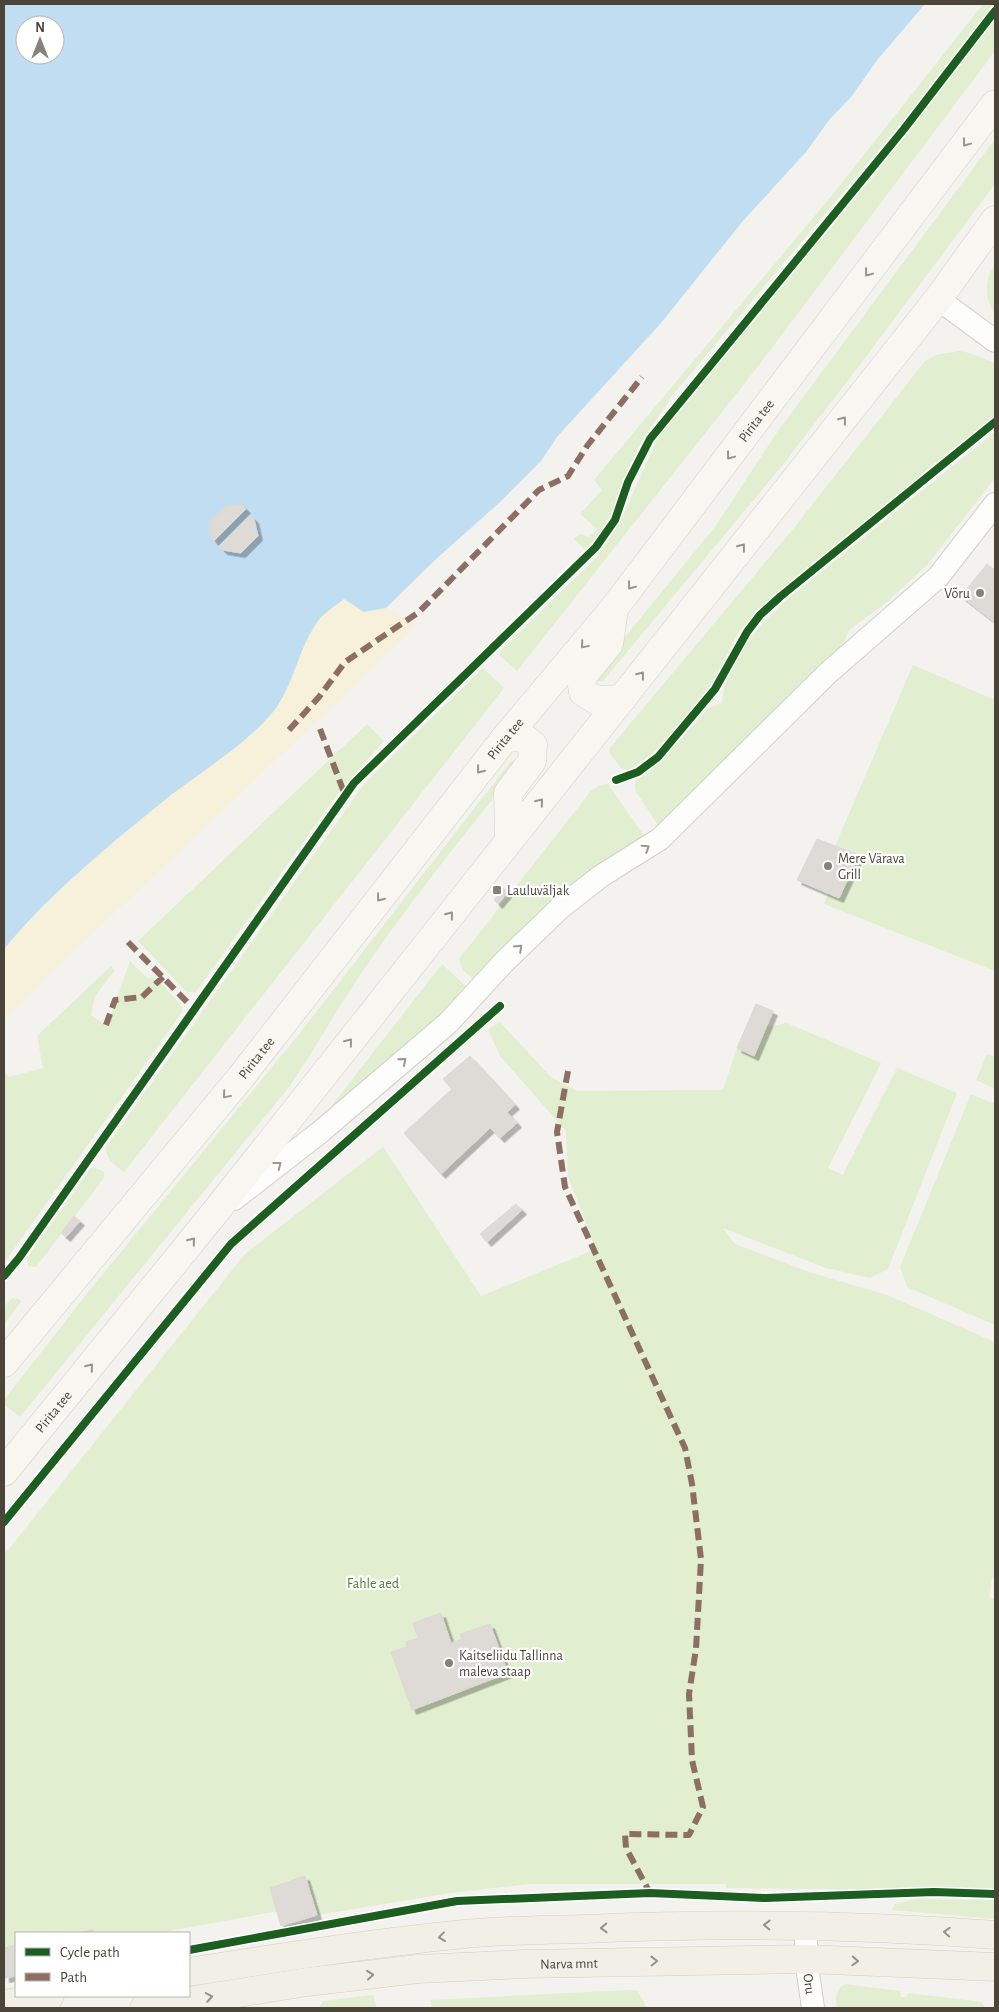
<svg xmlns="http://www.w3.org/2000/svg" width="999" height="2012" viewBox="0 0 999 2012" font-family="'Alegreya Sans',sans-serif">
<defs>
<filter id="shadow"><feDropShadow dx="4.5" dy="4.5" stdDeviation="0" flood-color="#0004"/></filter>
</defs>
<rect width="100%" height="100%" fill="#f4f2ee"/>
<path fill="#e1eecf" d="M 983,4 L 993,4 L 904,120 L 671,397 C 660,414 647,431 638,449 C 622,484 612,526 583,554 L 585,550 L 574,539 L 580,534 L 589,537 L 597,529 L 580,514 L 602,490 L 594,480 L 833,194 Z
M 995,20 L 995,51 L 756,369 L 517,671 L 500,656 L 500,651 L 598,556 L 621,520 L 657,440 L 674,413 L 880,168 Z
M 995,139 L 995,184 L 856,370 L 781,467 L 603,681 L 597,681 L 595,677 L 598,670 L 714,528 L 778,431 Z
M 995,265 L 995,315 C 985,299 983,281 995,265 Z
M 959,351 L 970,353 L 995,363 L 995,416 L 767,601 L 738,633 L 712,683 L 697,703 L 656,751 L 630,770 L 622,769 L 610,754 L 609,749 L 793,529 L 925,361 L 936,355 Z
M 995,432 L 995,478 L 928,564 L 886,603 L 849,630 L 842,647 L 659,827 L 635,790 L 635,781 L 660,763 L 708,708 L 722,703 C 726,661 759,624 790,597 Z
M 913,665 L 995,700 L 995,971 L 824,904 L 828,893 L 840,898 L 858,856 L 835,846 Z
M 483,668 L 504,688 L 124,1172 C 115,1165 105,1159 106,1147 L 365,783 Z
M 367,724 L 384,741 L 339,792 L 195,993 L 186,991 L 138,941 Z
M 516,760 L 517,769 C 462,837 407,905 358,978 C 334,1014 314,1051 289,1087 L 20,1417 L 4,1404 L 4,1400 L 85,1296 L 300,1033 L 511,761 Z
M 608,784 L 645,837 L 476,982 L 462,969 L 459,959 L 591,791 L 600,785 Z
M 130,961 L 147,978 L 156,978 L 181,1005 L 182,1012 L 4,1263 L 4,1072 L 9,1077 L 43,1068 L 37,1036 L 111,966 L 115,970 L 95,996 L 91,1015 L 107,1026 Z
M 442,964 L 469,989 L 432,1028 L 333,1112 L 329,1109 Z
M 500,1022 L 551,1077 L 577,1091 L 723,1090 L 737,1048 L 754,1056 L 766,1027 L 787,1023 L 881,1063 L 828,1168 L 843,1175 L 897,1068 L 957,1093 L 888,1269 L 870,1278 L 826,1268 L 723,1228 L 735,1244 L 809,1272 L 887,1295 L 995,1342 L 995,1579 L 992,1578 L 989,1597 L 995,1599 L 995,1890 L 931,1887 L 893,1890 L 726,1888 L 726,1884 L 531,1884 L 451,1893 L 317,1915 L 313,1905 L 157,1933 L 16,1933 L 16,1959 L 4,1961 L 4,1555 L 245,1254 L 383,1147 L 481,1296 L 596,1249 L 568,1176 L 566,1131 L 500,1056 L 488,1029 Z
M 987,1054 L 995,1057 L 995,1089 L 976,1080 Z
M 971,1094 L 995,1104 L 995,1325 L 907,1287 L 900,1267 Z
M 94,1167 L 104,1172 L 104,1178 L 36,1267 L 28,1266 L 27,1258 L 90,1169 Z
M 12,1298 L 19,1299 L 21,1302 L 4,1324 L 4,1307 Z
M 916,1899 L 995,1900 L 995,1919 L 892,1910 L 895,1904 Z
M 845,1984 L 900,1991 L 901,1997 L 906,1997 L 909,1993 L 982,2002 L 985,2008 L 837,2008 C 835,1997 835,1991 845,1984 Z
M 630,1990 L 638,1991 L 647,2008 L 432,2008 L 430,2000 Z
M 373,1995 L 377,2008 L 319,2008 L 323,2001 Z"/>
<path fill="#f7f0da" d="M 344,599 L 364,612 L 386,608 L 417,626 L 4,1018 L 4,949 C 51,892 114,841 171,795 C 203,771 238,749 266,720 C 294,691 294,655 316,623 C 323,614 335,606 344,599 Z"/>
<path fill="#c0ddf1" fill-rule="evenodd" d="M 4,4 L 925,4 L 878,59 L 851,97 L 829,120 L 806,152 L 742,222 L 661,323 L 557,437 L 541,461 L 499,503 L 435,560 L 386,608 L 364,612 L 344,599 C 335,606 322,614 316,624 C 295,655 293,693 266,720 C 238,749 203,771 171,795 C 114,841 51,892 4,949 ZM 25,25 L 55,25 L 55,55 L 25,55 Z"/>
<path fill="#dedbd6" stroke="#dcd9d4" filter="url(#shadow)" d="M 227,505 L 242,505 L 246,509 L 214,541 L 211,537 L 209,522 Z
M 250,515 L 254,519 L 258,536 L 241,553 L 223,550 L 219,546 Z
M 987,564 L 995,570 L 994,622 L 961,596 Z
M 817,839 L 859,855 L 839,898 L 797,880 Z
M 503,888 L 508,892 L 498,904 L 494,900 Z
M 756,1004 L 773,1011 L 754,1056 L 737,1048 Z
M 470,1056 L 515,1105 L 507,1112 L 517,1123 L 500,1138 L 490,1128 L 441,1174 L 404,1133 L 452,1089 L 443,1079 Z
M 516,1204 L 522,1210 L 487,1242 L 480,1234 Z
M 74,1216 L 80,1221 L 66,1237 L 61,1233 Z
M 441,1613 L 451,1643 L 462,1639 L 460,1634 L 490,1624 L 508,1673 L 412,1710 L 391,1652 L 407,1647 L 406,1642 L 418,1638 L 413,1623 Z
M 305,1876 L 317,1915 L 281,1926 L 270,1888 Z
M 93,1930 L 94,1933 L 76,1933 Z
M 16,1945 L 16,1976 L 5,1978 L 4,1948 Z"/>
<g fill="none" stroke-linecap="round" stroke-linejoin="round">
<g stroke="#d2d0cb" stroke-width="24">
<g id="street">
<path d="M 938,299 L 995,341"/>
<path d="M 234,1199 L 319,1133 L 448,1023 L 505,961 L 560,908 L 601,876 L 660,839 L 828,673 L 938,577 L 995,504"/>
<path id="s1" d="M 806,1926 L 806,1959 L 813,2008"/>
</g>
</g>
<g stroke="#d3cfc5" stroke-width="29">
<g id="secondary">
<path d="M 613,616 L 609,644 L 581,678 L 583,692 L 596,700 L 622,699"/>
<path d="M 505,738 L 523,737 L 533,745 L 532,761 L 508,793 L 509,840"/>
<path id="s2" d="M 4,1363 L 241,1077 L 505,738 L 615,607 L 995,104"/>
<path id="s3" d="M 4,1472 L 212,1216 L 586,744 L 938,299 L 995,220"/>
</g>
</g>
<g stroke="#d6cebb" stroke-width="29">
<g id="primary">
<path d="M 189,1972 C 277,1958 366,1944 455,1935 C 498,1930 541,1930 585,1929 C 721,1923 859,1924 995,1935"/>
<path d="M 4,2004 L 50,1996"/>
<path id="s4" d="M 144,2008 L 307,1982 L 418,1969 L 524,1964 L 806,1959 L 995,1967"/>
</g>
</g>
<use href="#street" stroke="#fdfdfc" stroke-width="22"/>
<use href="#secondary" stroke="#f7f6f1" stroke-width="28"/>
<use href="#primary" stroke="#f2efe6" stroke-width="28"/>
<path stroke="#8d6e63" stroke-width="6" stroke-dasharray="12 6" stroke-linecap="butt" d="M 320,729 L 345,795
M 289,730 L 319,697 L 345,662 L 419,612 L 539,490 L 568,476 L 587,446 L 642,377
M 128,942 L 194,1009
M 106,1025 L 115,1000 L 142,997 L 163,977
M 568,1071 L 557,1132 L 565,1187 L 685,1448 L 692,1484 L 701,1559 L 696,1649 L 689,1694 L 692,1760 L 703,1807 L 689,1835 L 625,1834 L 626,1848 L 650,1893"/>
<g stroke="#fff" stroke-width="11">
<path id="cycleway" d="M 616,780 L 638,772 L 658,757 L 715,689 L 747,632 L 760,615 L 781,596 L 995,422
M 4,1276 L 19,1258 L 354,783 L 596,547 L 615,520 L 628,482 L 650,439 L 904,129 L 995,11
M 4,1522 L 231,1244 L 500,1006
M 189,1950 L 457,1901 L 650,1893 L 765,1898 L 934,1892 L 995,1894"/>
</g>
<use href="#cycleway" stroke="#1b5e20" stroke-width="8"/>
</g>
<defs><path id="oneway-chevron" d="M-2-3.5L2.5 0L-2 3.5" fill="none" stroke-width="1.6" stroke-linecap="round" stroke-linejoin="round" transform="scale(1.25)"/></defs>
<g stroke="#98948c">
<use href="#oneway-chevron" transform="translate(966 143) rotate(127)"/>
<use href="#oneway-chevron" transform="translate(868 273) rotate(127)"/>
<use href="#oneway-chevron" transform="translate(843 420) rotate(-52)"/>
<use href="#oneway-chevron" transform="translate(730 456) rotate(127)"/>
<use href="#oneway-chevron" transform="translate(742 547) rotate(-52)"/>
<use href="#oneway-chevron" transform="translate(631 586) rotate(127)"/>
<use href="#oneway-chevron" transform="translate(584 645) rotate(130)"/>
<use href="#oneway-chevron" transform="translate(641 675) rotate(-52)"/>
<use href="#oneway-chevron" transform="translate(480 770) rotate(128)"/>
<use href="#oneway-chevron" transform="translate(540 802) rotate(-51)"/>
<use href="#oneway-chevron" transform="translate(380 898) rotate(128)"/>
<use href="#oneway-chevron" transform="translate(450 915) rotate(-51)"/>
<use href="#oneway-chevron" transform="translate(349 1042) rotate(-51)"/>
<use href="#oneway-chevron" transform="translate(226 1095) rotate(130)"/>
<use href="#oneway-chevron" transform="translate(192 1241) rotate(-51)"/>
<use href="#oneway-chevron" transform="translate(90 1367) rotate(-51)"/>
</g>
<g stroke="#9b9791">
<use href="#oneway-chevron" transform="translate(646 848) rotate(-33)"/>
<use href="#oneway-chevron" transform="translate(519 948) rotate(-44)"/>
<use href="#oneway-chevron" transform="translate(403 1061) rotate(-40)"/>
<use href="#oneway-chevron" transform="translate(278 1165) rotate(-38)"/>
</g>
<g stroke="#969187">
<use href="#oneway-chevron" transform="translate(767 1925) rotate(-179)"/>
<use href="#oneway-chevron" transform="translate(604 1928) rotate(178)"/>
<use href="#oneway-chevron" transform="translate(947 1932) rotate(-177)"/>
<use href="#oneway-chevron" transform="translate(442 1937) rotate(173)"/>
<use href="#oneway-chevron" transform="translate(654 1961) rotate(-1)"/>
<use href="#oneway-chevron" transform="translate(855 1961) rotate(2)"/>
<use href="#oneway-chevron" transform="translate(370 1975) rotate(-6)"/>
<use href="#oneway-chevron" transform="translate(209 1997) rotate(-10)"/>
</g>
<g fill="#868178" stroke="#fff" stroke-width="2">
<circle cx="980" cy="593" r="5"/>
<circle cx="828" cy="866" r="5"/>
<rect x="492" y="885" width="10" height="10" rx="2.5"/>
<circle cx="449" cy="1663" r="5"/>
</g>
<g text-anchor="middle" stroke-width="4.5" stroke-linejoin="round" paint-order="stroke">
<g font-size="14" fill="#4b4439" stroke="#fff">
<text dy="5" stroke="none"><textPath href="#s2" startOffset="1206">Pirita tee</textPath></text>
<text dy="5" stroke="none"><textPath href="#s2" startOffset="801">Pirita tee</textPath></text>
<text dy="5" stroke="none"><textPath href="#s2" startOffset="396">Pirita tee</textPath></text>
<text dy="5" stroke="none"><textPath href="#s3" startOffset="78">Pirita tee</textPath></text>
<text dy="5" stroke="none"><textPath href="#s4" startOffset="428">Narva mnt</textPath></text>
<text dy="5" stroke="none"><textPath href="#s1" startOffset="58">Oru</textPath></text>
</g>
<g font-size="14" fill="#4b4439" stroke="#fff" text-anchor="start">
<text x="970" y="598" text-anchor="end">Võru</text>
<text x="838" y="863">Mere Värava<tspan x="838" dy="16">Grill</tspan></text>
<text x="507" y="895">Lauluväljak</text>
<text x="459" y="1660">Kaitseliidu Tallinna<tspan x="459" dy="16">maleva staap</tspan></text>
</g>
<g font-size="14" fill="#4a7f2a" stroke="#fff">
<text x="373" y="1588">Fahle aed</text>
</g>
</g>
<rect width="999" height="2012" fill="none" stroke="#4b4439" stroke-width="10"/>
<rect x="15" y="1932" width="175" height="65" fill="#ffffff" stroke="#b7b4b0"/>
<rect x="25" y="1948" width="25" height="8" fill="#1b5e20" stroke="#b7b4b0"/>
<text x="60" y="1957" font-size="15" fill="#4b4439">Cycle path</text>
<rect x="25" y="1973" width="25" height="8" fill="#8d6e63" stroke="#b7b4b0"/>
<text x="60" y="1982" font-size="15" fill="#4b4439">Path</text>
<g transform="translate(40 40)"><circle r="24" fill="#ffffff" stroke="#b7b4b0"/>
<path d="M0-4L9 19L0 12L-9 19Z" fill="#868178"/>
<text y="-8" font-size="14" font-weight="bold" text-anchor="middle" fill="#4b4439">N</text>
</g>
</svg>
